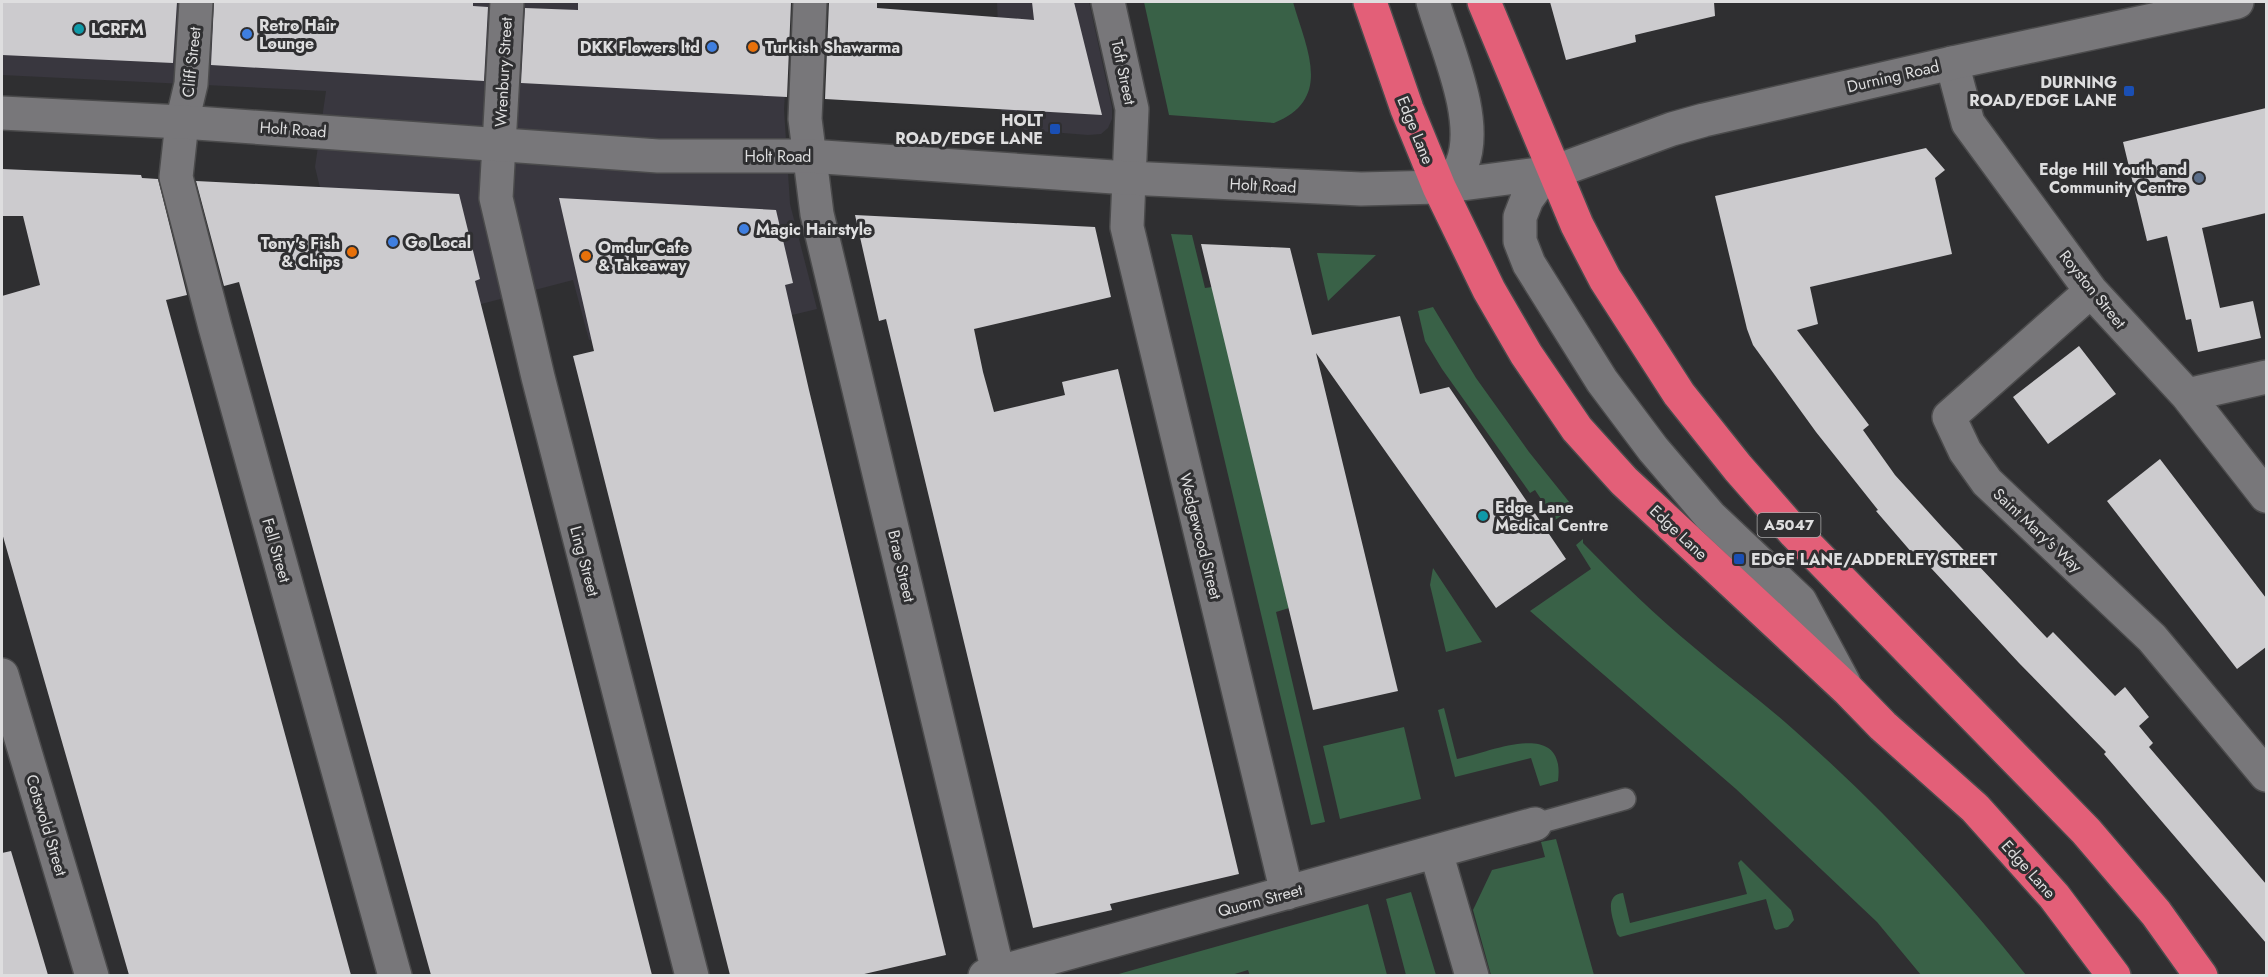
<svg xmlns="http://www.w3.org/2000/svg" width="2268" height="977" viewBox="0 0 2268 977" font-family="Jost,sans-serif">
<rect width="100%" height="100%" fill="#2f2f31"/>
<path fill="#39373f" d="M 2,2 L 791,2 L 784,109 L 790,204 L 817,309 L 688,340 L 682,320 L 589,340 L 573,280 L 362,335 L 343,283 L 315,167 L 326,91 L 2,75 Z
M 997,2 L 1089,2 L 1112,107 L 1112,119 L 1108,128 L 1101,134 L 1088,135 L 1002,128 Z"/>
<path fill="#396147" d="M 1144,2 L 1293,2 C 1306,48 1334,99 1274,123 L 1169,115 Z
M 1171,234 L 1192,235 L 1205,288 L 1212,287 L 1289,608 L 1276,612 L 1325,822 L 1311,825 Z
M 1317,253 L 1376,255 L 1328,301 Z
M 1433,307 L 1476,378 L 1529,452 L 1574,508 L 1555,520 L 1535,490 L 1530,493 L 1442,369 L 1425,341 L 1418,311 Z
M 1583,539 L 1583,543 C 1619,580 1656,616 1696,649 C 1728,677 1763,702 1794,730 C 1879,805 1956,887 2026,975 L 1921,975 L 1877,922 L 1736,789 L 1530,611 L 1591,569 L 1576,545 Z
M 1433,568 L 1482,642 L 1446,652 L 1430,585 Z
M 1444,708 L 1457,759 C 1491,752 1566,717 1558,781 L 1540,786 L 1531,758 L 1455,777 L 1438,710 Z
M 1404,727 L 1421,799 L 1340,819 L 1323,746 Z
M 1556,839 L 1594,975 L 1491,975 L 1473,910 L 1492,870 L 1545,857 L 1541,842 Z
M 1741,860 L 1791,910 L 1794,920 L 1788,927 L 1776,930 L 1774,928 L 1766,899 L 1620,937 L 1617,934 C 1614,921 1602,895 1623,893 L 1630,923 L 1747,894 L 1738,863 Z
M 1411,892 L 1436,975 L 1406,975 L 1386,899 Z
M 1368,904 L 1387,975 L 1250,976 L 1248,970 L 1228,976 L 1115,975 Z"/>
<path fill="#cccbce" d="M 2,2 L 177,2 L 173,63 L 2,55 Z
M 214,2 L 473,2 L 473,6 L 488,7 L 484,81 L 211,65 Z
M 578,2 L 791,2 L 787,97 L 521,83 L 525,8 L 578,10 Z
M 829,2 L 877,2 L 877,8 L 1034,20 L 1032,2 L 1074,2 L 1102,115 L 825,99 Z
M 1550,2 L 1714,2 L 1715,16 L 1635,35 L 1636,42 L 1566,60 Z
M 2266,108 L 2266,213 L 2202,228 L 2220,308 L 2253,301 L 2261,338 L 2198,352 L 2191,319 L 2186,320 L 2167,236 L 2147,241 L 2123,142 Z
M 1926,148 L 1945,170 L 1935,178 L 1952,254 L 1810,287 L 1818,324 L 1797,330 L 1869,425 L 1863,430 L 1895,475 L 1942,527 L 2047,638 L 2053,632 L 2115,696 L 2125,687 L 2149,717 L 2139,726 L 2153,743 L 2149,747 L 2266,884 L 2266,943 L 2104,754 L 2106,752 L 2019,663 L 1931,568 L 1922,559 L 1919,561 L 1876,511 L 1878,510 L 1816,432 L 1753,345 L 1747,329 L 1715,196 Z
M 2,169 L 141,175 L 142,178 L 158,179 L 187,295 L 166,300 L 351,975 L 129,975 L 2,533 L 2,296 L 40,285 L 23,216 L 2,216 Z
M 196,181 L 459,194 L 480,279 L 475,281 L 652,975 L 431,975 L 239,282 L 224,286 Z
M 559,198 L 776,210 L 793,283 L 785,285 L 809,390 L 946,955 L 860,975 L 730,975 L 573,356 L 594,351 Z
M 855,215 L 1095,227 L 1111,297 L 974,329 L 983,372 L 994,412 L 1065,395 L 1062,382 L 1118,369 L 1239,874 L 1110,904 L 1112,910 L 1033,928 L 886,319 L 879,321 Z
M 1201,244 L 1290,248 L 1312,335 L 1400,316 L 1420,394 L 1449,387 L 1566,559 L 1496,608 L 1316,353 L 1398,691 L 1313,710 Z
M 2079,346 L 2116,394 L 2048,444 L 2013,397 Z
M 2160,459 L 2266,598 L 2266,647 L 2237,669 L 2107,501 Z
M 11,851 L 38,941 L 48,975 L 2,975 L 2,853 Z"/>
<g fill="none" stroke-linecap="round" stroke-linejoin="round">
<g stroke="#4b4b4c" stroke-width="24">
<path id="lane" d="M 1535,824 L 1625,799"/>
</g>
<g stroke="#4b4b4c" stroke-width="36">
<path id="street" d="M 196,2 L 191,84 L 182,122 L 176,177 L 215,327 L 395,976
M 507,2 L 496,198 L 538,377 L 692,976
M 810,2 L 805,119 L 817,214 L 999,976
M 1108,2 L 1132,109 L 1127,227 L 1287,893
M 1952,63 L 1968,123 L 2091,291 L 2187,395 L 2266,496
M 2091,291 L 1949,417 L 1965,451 L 1987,482 L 2152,638 L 2266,775
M 2187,395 L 2266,377
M 2,675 L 92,976
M 1436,852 L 1472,976
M 985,976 L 1535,824"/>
</g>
<g stroke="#4b4b4c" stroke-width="36">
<path id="secondary" d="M 1433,2 C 1446,47 1480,120 1462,164 C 1458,175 1449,181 1439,187
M 2,113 L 182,122 L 658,156 L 809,156 L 1128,178 L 1361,189 L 1439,187 L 1554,172 L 1672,129 L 1704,120 L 1952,63 L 2237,2
M 1554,172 L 1538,184 L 1527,199 L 1520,217 L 1520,241 L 1529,264 L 1602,381 L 1653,449 L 1710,516 L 1800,601 L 1844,683"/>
</g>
<g stroke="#4b4b4c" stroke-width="36">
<path id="highway" d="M 1370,2 L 1407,109 L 1439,187 L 1489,290 L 1526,354 L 1577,429 L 1624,481 L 1848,690 L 1883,726 L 1975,808 L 2054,896 L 2114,976
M 1484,2 L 1577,225 L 1605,279 L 1679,394 L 1738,468 L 1795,533 L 2086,831 L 2156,913 L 2201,976"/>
</g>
<use href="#lane" stroke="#78777a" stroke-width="21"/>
<use href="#street" stroke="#78777a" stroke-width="33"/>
<use href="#secondary" stroke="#78777a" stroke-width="33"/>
<use href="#highway" stroke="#e35f78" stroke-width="33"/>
</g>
<g fill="#0f9aa8" stroke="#2f2f31" stroke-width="2">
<circle cx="79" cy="29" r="6"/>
<circle cx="1483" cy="516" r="6"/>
</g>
<g fill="#3f7fe0" stroke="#2f2f31" stroke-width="2">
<circle cx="247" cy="34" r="6"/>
<circle cx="712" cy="47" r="6"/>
<circle cx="744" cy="229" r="6"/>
<circle cx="393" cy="242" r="6"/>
</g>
<g fill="#e8710a" stroke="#2f2f31" stroke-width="2">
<circle cx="753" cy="47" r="6"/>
<circle cx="352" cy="252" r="6"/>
<circle cx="586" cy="256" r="6"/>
</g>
<g fill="#1a4fb4" stroke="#2f2f31" stroke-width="2">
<rect x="2123" y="85" width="12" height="12" rx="3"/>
<rect x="1049" y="123" width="12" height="12" rx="3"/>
<rect x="1733" y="553" width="12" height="12" rx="3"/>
</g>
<circle fill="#5c6f8a" stroke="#2f2f31" stroke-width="2" cx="2199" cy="178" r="6"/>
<g text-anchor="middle" stroke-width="6" stroke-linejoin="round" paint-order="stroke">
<rect fill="#2f2f31" stroke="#aaaaab" stroke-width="1.5" x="1757.5" y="513" width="63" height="24" rx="4.5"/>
<g font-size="15" font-weight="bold" fill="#dededf">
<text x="1789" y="530">A5047</text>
</g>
<g font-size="16" font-weight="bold" fill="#dededf" stroke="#2f2f31" text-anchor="start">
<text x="259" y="31">Retro Hair<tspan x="259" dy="18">Lounge</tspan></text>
<text x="91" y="35">LCRFM</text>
<text x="700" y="53" text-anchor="end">DKK Flowers ltd</text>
<text x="765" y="53">Turkish Shawarma</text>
<text x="2117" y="88" text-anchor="end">DURNING<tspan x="2117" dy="18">ROAD/EDGE LANE</tspan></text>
<text x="1043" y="126" text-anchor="end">HOLT<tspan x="1043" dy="18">ROAD/EDGE LANE</tspan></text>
<text x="2187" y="175" text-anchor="end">Edge Hill Youth and<tspan x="2187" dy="18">Community Centre</tspan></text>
<text x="756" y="235">Magic Hairstyle</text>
<text x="405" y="248">Go Local</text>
<text x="340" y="249" text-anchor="end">Tony's Fish<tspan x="340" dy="18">&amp; Chips</tspan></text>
<text x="598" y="253">Omdur Cafe<tspan x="598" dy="18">&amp; Takeaway</tspan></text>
<text x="1495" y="513">Edge Lane<tspan x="1495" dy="18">Medical Centre</tspan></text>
<text x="1751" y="565">EDGE LANE/ADDERLEY STREET</text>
</g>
<g font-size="16" fill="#dededf" stroke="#2f2f31">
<text transform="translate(191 62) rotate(-84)" y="6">Cliff Street</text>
<text transform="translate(503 72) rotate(-87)" y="6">Wrenbury Street</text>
<text transform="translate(1124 72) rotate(78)" y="6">Toft Street</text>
<text transform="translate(1893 76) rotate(-13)" y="6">Durning Road</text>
<text transform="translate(293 129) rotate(4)" y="6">Holt Road</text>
<text transform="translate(1416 130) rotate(68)" y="6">Edge Lane</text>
<text x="778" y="162">Holt Road</text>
<text transform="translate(1263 185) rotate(3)" y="6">Holt Road</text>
<text transform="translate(2093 289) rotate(51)" y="6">Royston Street</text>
<text transform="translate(2038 530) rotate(43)" y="6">Saint Mary's Way</text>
<text transform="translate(1679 532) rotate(43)" y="6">Edge Lane</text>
<text transform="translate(1201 536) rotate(76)" y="6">Wedgewood Street</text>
<text transform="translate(277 550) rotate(74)" y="6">Fell Street</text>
<text transform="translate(585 561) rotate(75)" y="6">Ling Street</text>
<text transform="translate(902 566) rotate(77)" y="6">Brae Street</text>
<text transform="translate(47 825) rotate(73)" y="6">Cotswold Street</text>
<text transform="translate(2029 869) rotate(48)" y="6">Edge Lane</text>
<text transform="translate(1260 900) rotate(-15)" y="6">Quorn Street</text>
</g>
</g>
<rect width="2268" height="977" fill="none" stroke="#dededf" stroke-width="6"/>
</svg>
